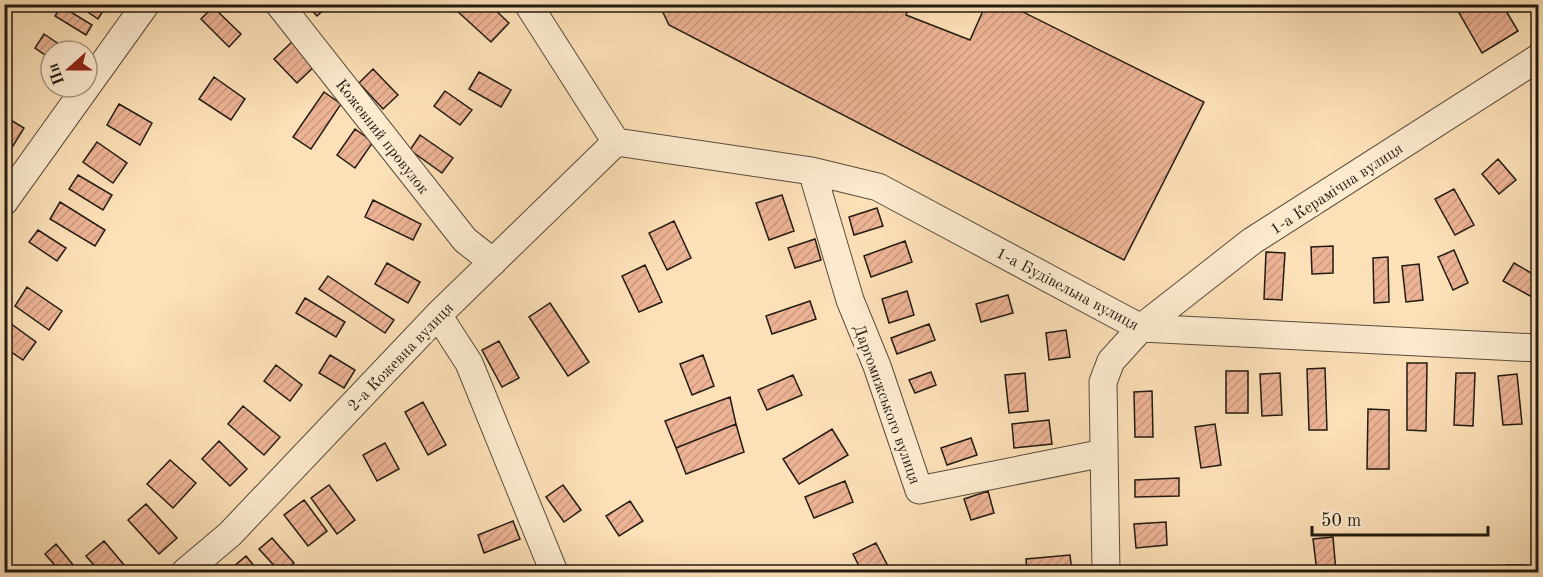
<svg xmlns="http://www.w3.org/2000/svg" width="1543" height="577" viewBox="0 0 1543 577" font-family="'Old Standard TT',serif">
<defs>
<pattern id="building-hatch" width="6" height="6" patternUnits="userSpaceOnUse" patternTransform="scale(1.5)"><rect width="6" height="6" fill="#ecb395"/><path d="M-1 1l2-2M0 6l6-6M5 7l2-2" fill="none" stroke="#ca997f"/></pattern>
</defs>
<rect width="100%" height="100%" fill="#fce0b7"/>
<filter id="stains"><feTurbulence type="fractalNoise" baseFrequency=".00333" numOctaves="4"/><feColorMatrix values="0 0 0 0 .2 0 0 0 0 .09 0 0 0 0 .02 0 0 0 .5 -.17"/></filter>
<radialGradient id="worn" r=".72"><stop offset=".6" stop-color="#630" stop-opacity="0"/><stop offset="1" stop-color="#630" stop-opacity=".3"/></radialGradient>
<path fill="url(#building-hatch)" stroke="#231b11" stroke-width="1.5" d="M 76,4 L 103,4 L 106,6 L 98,19 Z
M 306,4 L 330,4 L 317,16 Z
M 461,4 L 489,4 L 509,23 L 491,42 L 456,10 Z
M 659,4 L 911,4 L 906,15 L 970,40 L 986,4 L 1007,4 L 1204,102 L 1124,260 L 669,25 Z
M 1454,4 L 1502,4 L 1518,31 L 1482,53 Z
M 61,6 L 92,25 L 86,35 L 55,16 Z
M 213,7 L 241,34 L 229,47 L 201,19 Z
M 44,34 L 69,51 L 51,51 L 51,59 L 35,48 Z
M 293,41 L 316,65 L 297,83 L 274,59 Z
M 373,69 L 398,95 L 383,109 L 359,83 Z
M 479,72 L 511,90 L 501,107 L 469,89 Z
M 214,77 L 245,99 L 231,120 L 199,99 Z
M 445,91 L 472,110 L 460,125 L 434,106 Z
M 324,92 L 341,104 L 311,149 L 293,137 Z
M 119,104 L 152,123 L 140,145 L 107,125 Z
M 4,116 L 24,128 L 13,146 L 4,140 Z
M 355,129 L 373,142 L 355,168 L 337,155 Z
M 420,135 L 453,158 L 442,173 L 410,150 Z
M 97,142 L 127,163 L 113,183 L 83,162 Z
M 1498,159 L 1516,180 L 1499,194 L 1482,174 Z
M 78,175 L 112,195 L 103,210 L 69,189 Z
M 1454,189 L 1474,225 L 1455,235 L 1435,199 Z
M 782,195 L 794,231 L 769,240 L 756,203 Z
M 373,200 L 421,224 L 413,240 L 365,217 Z
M 60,202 L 105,230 L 95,246 L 50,219 Z
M 877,208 L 883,226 L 854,235 L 849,217 Z
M 674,221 L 691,258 L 667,270 L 649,233 Z
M 38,230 L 66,248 L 57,261 L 29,242 Z
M 815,239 L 821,260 L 795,268 L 788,248 Z
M 905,241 L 912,262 L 871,277 L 864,256 Z
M 1333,246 L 1333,273 L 1312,274 L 1311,247 Z
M 1454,250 L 1468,283 L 1453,290 L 1438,257 Z
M 1266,252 L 1285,253 L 1282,300 L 1264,299 Z
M 1388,257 L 1389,302 L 1374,303 L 1373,258 Z
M 387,263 L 420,282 L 408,303 L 375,284 Z
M 1514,263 L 1538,277 L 1538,285 L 1532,297 L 1503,281 Z
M 1419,264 L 1423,300 L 1406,302 L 1402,266 Z
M 645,265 L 662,302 L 639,312 L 622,276 Z
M 328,276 L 394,320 L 385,333 L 319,289 Z
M 27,287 L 62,311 L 49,330 L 15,306 Z
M 907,291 L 914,315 L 889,323 L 882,299 Z
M 1008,295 L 1013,313 L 981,322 L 976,304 Z
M 305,298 L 345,322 L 336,337 L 296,313 Z
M 810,301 L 816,319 L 772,334 L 766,316 Z
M 550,303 L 589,362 L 568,376 L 529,317 Z
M 10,323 L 36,342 L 23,360 L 4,347 L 4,330 Z
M 929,324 L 935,340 L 897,354 L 891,338 Z
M 1066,330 L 1070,357 L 1049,360 L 1046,333 Z
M 499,341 L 519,378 L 502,387 L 482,350 Z
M 330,355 L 355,370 L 344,388 L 319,373 Z
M 703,355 L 714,386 L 692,395 L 680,364 Z
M 1407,363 L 1427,363 L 1426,431 L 1407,430 Z
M 276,365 L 302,385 L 290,401 L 264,381 Z
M 1325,368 L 1327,430 L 1309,430 L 1307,369 Z
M 1226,371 L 1248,371 L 1248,413 L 1226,413 Z
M 931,372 L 936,385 L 915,393 L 909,380 Z
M 1025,373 L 1028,411 L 1009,413 L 1005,375 Z
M 1280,373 L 1282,415 L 1262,416 L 1260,374 Z
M 1456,373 L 1475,373 L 1473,426 L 1454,425 Z
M 1517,374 L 1522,424 L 1503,425 L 1498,376 Z
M 793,375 L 802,395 L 767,410 L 758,390 Z
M 1152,391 L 1153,437 L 1135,437 L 1134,392 Z
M 730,397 L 736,424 L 676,448 L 665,421 Z
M 423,402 L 446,445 L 428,455 L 405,412 Z
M 243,406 L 280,437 L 264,455 L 228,424 Z
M 1368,409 L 1389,410 L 1389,469 L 1367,469 Z
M 1049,420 L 1052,444 L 1014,448 L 1012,424 Z
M 736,424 L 744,452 L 686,474 L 676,448 Z
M 1215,424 L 1221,465 L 1201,468 L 1195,427 Z
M 832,429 L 848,455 L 799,484 L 783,459 Z
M 971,438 L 977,455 L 947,465 L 941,448 Z
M 219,441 L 247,469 L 230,486 L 202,459 Z
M 385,443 L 399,469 L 377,481 L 363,455 Z
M 170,460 L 196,483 L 173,508 L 147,484 Z
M 1179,478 L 1179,496 L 1135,497 L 1135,480 Z
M 845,481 L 853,502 L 814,518 L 805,497 Z
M 329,485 L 355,520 L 337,534 L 311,498 Z
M 563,485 L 581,510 L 564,522 L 546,497 Z
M 988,491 L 994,513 L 971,520 L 964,499 Z
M 304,500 L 327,531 L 308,546 L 284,515 Z
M 630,501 L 643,521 L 619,536 L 606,516 Z
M 146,504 L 177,538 L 159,554 L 128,520 Z
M 513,521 L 520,539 L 484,553 L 478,535 Z
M 1166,522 L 1167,545 L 1136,548 L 1134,524 Z
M 1333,537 L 1336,572 L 1317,572 L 1313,539 Z
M 272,538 L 294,563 L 283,572 L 280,572 L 259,549 Z
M 104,541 L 130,572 L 100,572 L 86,556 Z
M 876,543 L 891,572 L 862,572 L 853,554 Z
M 56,544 L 79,572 L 61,572 L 45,554 Z
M 1070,555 L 1072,572 L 1027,572 L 1026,559 Z
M 246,556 L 259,572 L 227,572 Z
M 1506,565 L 1525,565 L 1525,572 L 1506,572 Z"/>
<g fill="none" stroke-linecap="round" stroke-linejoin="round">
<g stroke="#594c3a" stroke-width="29">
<path id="street" d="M 279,4 L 465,240 L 493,262
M 528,4 L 616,142
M 616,142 L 812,171 L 878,187 L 1141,328 L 1538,348
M 812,171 L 850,300 L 877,366 L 919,490 L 1104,453
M 4,202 L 146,4
M 438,315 L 469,363 L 554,572
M 185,572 L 230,534 L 438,315 L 616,142
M 1106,572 L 1103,382 L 1111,361 L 1141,328 L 1252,241 L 1538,58"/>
</g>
<use href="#street" stroke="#fdebd0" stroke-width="27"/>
</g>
<g text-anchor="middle" stroke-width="6" stroke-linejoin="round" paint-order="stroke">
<g font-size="16" fill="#231b11" stroke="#fdebd0">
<text transform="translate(383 136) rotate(52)" y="6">Кожевний провулок</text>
<text transform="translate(1336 188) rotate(-33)" y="6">1-а Керамічна вулиця</text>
<text transform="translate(1068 288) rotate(28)" y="6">1-а Будівельна вулиця</text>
<text transform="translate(400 356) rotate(-46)" y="6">2-а Кожевна вулиця</text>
<text transform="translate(888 404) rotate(70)" y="6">Даргомижського вулиця</text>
</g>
</g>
<rect width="1543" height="577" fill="none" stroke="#fce0b7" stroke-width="24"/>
<rect x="6" y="6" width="1531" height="565" fill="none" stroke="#231b11" stroke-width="3"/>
<rect x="12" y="12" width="1519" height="553" fill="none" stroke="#231b11" stroke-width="1.5"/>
<g transform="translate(69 69) rotate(249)"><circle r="28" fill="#fdebd0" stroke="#a69884" stroke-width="1.5"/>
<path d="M0-4.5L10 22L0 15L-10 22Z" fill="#8f2418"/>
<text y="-9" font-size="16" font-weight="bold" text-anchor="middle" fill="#231b11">Пн</text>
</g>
<path d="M1312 526v9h176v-9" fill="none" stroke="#231b11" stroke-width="3"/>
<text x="1321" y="526" font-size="18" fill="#231b11" stroke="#fdebd0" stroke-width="4.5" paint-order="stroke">50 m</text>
<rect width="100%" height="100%" filter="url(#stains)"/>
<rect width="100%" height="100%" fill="url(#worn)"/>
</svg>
